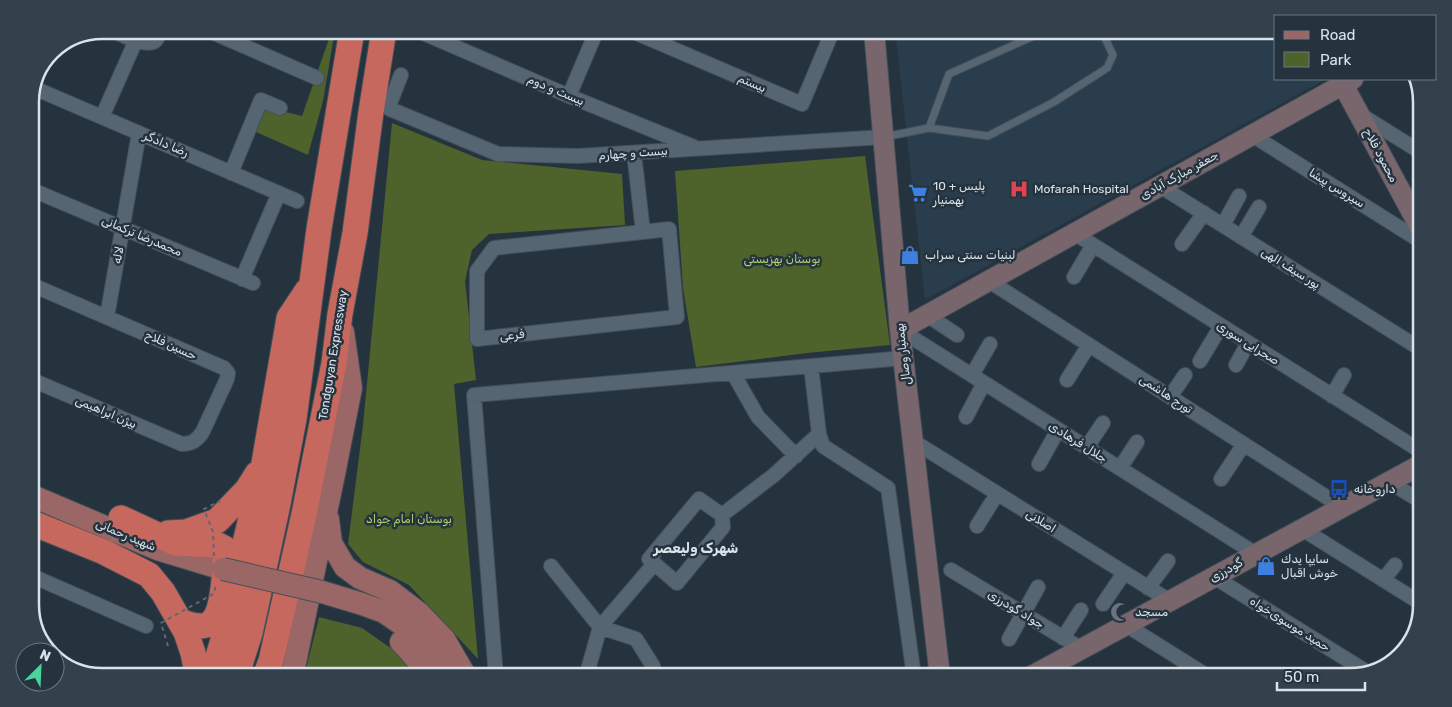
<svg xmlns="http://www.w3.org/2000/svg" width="1452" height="707" viewBox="0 0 1452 707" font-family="Rubik,Cairo,sans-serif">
<rect width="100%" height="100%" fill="#25333f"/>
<path fill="#2a3d4d" d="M 895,30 L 1276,30 L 1276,79 L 1326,79 L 925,300 Z"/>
<path fill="#4e622c" d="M 328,30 L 335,30 L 323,101 L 308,155 L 256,132 L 266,107 L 302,116 L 331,33 Z
M 392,123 L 482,160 L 622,174 L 625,225 L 489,234 L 472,250 L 465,281 L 476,380 L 454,384 L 478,659 L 409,585 L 363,562 L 348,544 L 363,425 Z
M 865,156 L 890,345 L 807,353 L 696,367 L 683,288 L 675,171 Z
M 319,617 L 362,628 L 402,656 L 413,677 L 304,677 Z"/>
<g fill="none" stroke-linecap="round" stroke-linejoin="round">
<g stroke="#434f58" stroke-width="9">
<path id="lane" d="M 929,128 L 949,74 L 1047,30
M 884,137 L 929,128 L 988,136 L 1054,102 L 1107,68 L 1113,55 L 1101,30"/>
</g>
<g stroke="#434f58" stroke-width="16">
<path id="street" d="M 112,30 C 120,34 147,48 155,41 C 158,39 159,34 160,30
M 207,30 L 317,78
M 416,30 L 569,96 L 694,147
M 629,30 L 802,104 L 833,30
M 401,75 L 390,103 L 390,109 L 498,154 L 578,156 L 884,137
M 34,88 L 297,201
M 569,96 L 597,30
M 1361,115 L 1422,153
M 102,117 L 136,40
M 1252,135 L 1422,242
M 634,153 L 643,232 L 669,229 L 677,317 L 477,339 L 477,271 L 494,248 L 643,232
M 231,173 L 261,100 L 280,108
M 1160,186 L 1422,350
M 30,189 L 253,283
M 1223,225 L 1239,196
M 1074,233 L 1422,452
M 1241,237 L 1259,207
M 1182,244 L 1204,213
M 1074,277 L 1093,245
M 242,279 L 279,193
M 989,281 L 1342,507
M 30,284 L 224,368 L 228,373 L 227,379 L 203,431 C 198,440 192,444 182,444 L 30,379
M 927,315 L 957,335
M 107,317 L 139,133
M 900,330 L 1256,554
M 1200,361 L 1221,326
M 1236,365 L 1248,343
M 811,366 L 819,434 L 823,446 L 888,488 L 914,677
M 733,373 L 758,417 L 796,456
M 972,375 L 990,344
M 1067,380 L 1089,345
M 1332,396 L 1344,375
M 1170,397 L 1185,375
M 966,417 L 984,383
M 913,441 L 1170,601
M 1087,447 L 1103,423
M 1039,464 L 1058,430
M 1120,468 L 1137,442
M 1221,479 L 1244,444
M 1389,482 L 1422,502
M 699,499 L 722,515 L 723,527 L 677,583 L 649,559 Z
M 722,515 L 774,475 L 819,434
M 977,526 L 997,494
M 1302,529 L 1422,604
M 654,564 L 600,627 L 636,639 L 653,666 L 654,677
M 551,566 L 600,627 L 586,677
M 951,570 L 1082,649
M 30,575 L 146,626
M 1214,577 L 1367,672
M 1383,580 L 1395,565
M 1148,588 L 1168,561
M 1103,604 L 1124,573
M 1126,625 L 1209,677
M 1063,638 L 1081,610
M 1009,639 L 1038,587
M 496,677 L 474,395 L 904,358"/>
</g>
<g stroke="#434f58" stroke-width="22">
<path id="secondary" d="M 874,30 L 900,330 L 940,677
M 1340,79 L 1422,231
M 900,330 L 1353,79
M 1030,677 L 1422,464"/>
</g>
<g stroke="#434f58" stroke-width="24">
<path id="primary" d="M 30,495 L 157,549 L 223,569
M 328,519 L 331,543 L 345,567 L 360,578 L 390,591 L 419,613 L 444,639 L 466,677
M 322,592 L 362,604 L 384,612 L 403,625 L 436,658 L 446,677
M 401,642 C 412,653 421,663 427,677
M 292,677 L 334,474 L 351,388 L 343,332"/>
</g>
<g stroke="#434f58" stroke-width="27">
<path id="highway" d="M 121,518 L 175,543 L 218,545 L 224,548 L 226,554 C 224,571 225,617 207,625 C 198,628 188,624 180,621
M 30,522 L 104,552 L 149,575 L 163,592 L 186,632 L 193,653 L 198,677
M 168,533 L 186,532 L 217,521 L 247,490 L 257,474
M 212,677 L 228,623 L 244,547 L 263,469 L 289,318 L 307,291
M 236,677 L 250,633 L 278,504 L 294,419 L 319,229 L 352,30
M 265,677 L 271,661 L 304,514 L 334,363 L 340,314 L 355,233 L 371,112 L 384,30"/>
</g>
<use href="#lane" stroke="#566572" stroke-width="7"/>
<use href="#street" stroke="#566572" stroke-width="14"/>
<use href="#secondary" stroke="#78666c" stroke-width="20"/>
<use href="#primary" stroke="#9a6766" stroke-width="22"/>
<use href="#highway" stroke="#c7685e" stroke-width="25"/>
<g stroke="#434f58" stroke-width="24" stroke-linecap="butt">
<path id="primary-bridge" d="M 223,569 L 322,592"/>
</g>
<path stroke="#5c6873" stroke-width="2" stroke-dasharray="4 4" stroke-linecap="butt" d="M 214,556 L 213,532 L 204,509 L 220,501
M 168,646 L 161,623 L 215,593 L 215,583"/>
<use href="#primary-bridge" stroke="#9a6766" stroke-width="22"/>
</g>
<defs>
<g id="hospital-bare" transform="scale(1.5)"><path d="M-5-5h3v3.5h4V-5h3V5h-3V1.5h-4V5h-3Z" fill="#e0444e" stroke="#25333f" stroke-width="2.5" paint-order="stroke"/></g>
<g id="supermarket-bare" transform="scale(1.5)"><path d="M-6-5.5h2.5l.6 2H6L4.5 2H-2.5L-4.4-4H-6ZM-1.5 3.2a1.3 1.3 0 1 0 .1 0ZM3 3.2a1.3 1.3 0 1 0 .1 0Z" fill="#3f7fe0" stroke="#25333f" stroke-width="2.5" paint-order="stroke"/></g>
<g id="shop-bare" transform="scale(1.5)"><path d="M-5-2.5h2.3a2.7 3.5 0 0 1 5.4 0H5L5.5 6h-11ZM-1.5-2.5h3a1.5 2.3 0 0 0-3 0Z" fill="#3f7fe0" stroke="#25333f" stroke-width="2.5" paint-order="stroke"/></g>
<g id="bus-bare" transform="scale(1.5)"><path d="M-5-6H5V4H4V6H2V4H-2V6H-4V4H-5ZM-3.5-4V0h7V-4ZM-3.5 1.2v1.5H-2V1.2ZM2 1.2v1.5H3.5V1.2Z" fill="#1a4fb4" stroke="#25333f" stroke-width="2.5" paint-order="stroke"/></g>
<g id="mosque-bare" transform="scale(1.5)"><path d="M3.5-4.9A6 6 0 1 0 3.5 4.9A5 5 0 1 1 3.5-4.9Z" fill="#6b7280" stroke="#25333f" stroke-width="2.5" paint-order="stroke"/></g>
</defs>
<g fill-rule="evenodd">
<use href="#hospital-bare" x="1019" y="189"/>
<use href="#supermarket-bare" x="918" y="193"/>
<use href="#shop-bare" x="910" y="255"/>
<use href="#bus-bare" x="1339" y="489"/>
<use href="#shop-bare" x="1266" y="566"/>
<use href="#mosque-bare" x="1120" y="612"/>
</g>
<g text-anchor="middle" stroke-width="5" stroke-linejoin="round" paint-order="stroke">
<g font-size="12" fill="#dae3ea" stroke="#25333f">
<text transform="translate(752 83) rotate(23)" y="4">بیستم</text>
<text transform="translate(556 90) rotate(23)" y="4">بیست و دوم</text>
<text transform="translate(166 144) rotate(23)" y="4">رضا دادگر</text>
<text transform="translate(633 153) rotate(-4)" y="4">بیست و چهارم</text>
<text transform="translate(1381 155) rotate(62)" y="4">محمود فلاح</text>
<text transform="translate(1179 175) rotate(-29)" y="4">جعفر مبارک آبادی</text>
<text transform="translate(1337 188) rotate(32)" y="4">سیروس پیشا</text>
<text transform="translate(142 236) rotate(23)" y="4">محمدرضا ترکمانی</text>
<text transform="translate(118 255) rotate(-80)" y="4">لاله</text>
<text transform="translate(1291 268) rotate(32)" y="4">پور سیف الهی</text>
<text transform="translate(512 335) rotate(-6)" y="4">فرعی</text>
<text transform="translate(1248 343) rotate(32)" y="4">صحرایی سوری</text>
<text transform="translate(171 345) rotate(24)" y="4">حسین فلاح</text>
<text transform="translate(903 354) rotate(-97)" y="4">بهمنیار وصال</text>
<text transform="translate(333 355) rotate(-81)" y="4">Tondguyan Expressway</text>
<text transform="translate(1166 394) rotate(33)" y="4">تورج هاشمی</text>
<text transform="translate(106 412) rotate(23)" y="4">بیژن ابراهیمی</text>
<text transform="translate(1078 442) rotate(32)" y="4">جلال فرهادی</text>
<text transform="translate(1041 521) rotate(32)" y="4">اصلانی</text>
<text transform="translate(126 535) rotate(23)" y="4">شهید رحمانی</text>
<text transform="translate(1226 570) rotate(-29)" y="4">گودرزی</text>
<text transform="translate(1016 609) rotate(31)" y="4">جواد گودرزی</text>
<text transform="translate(1290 624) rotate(32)" y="4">حمید موسوی‌خواه</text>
</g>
<g font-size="12" fill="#dae3ea" stroke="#25333f" text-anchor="start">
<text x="933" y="190">پلیس + 10<tspan x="933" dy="14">بهمنیار</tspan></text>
<text x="1034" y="193">Mofarah Hospital</text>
<text x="925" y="259">لبنیات سنتی سراب</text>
<text x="1354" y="493">داروخانه</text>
<text x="1281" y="563">سايپا يدك<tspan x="1281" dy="14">خوش اقبال</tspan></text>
<text x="1135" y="616">مسجد</text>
</g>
<g font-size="12" fill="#acd16f" stroke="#25333f">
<text x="782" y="263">بوستان بهزیستی</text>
<text x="409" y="523">بوستان امام جواد</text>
</g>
<g font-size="14" font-weight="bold" fill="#dae3ea" stroke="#25333f">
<text x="696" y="553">شهرک ولیعصر</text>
</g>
</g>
<path d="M0 0H1452V707H0ZM102 39H1350A63 63 0 0 1 1413 102V605A63 63 0 0 1 1350 668H102A63 63 0 0 1 39 605V102A63 63 0 0 1 102 39Z" fill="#33414d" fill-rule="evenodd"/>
<path fill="none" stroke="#dae3ea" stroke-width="2.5" d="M102 39H1350A63 63 0 0 1 1413 102V605A63 63 0 0 1 1350 668H102A63 63 0 0 1 39 605V102A63 63 0 0 1 102 39Z"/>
<rect x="1274" y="15" width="162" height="65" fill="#25333f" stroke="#6d7983"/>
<rect x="1284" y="31" width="25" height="8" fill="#9a6766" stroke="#6d7983"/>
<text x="1320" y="40" font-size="15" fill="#dae3ea">Road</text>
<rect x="1284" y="52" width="25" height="15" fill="#4e622c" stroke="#6d7983"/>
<text x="1320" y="65" font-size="15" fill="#dae3ea">Park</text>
<g transform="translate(40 667) rotate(24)"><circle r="24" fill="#25333f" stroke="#6d7983"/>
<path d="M0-4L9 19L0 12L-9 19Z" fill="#4ad49c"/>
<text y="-8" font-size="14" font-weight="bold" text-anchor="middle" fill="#dae3ea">N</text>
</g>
<path d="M1277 682v8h88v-8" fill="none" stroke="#dae3ea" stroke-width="2.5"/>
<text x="1284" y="682" font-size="15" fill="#dae3ea" stroke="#25333f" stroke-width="4" paint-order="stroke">50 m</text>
</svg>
